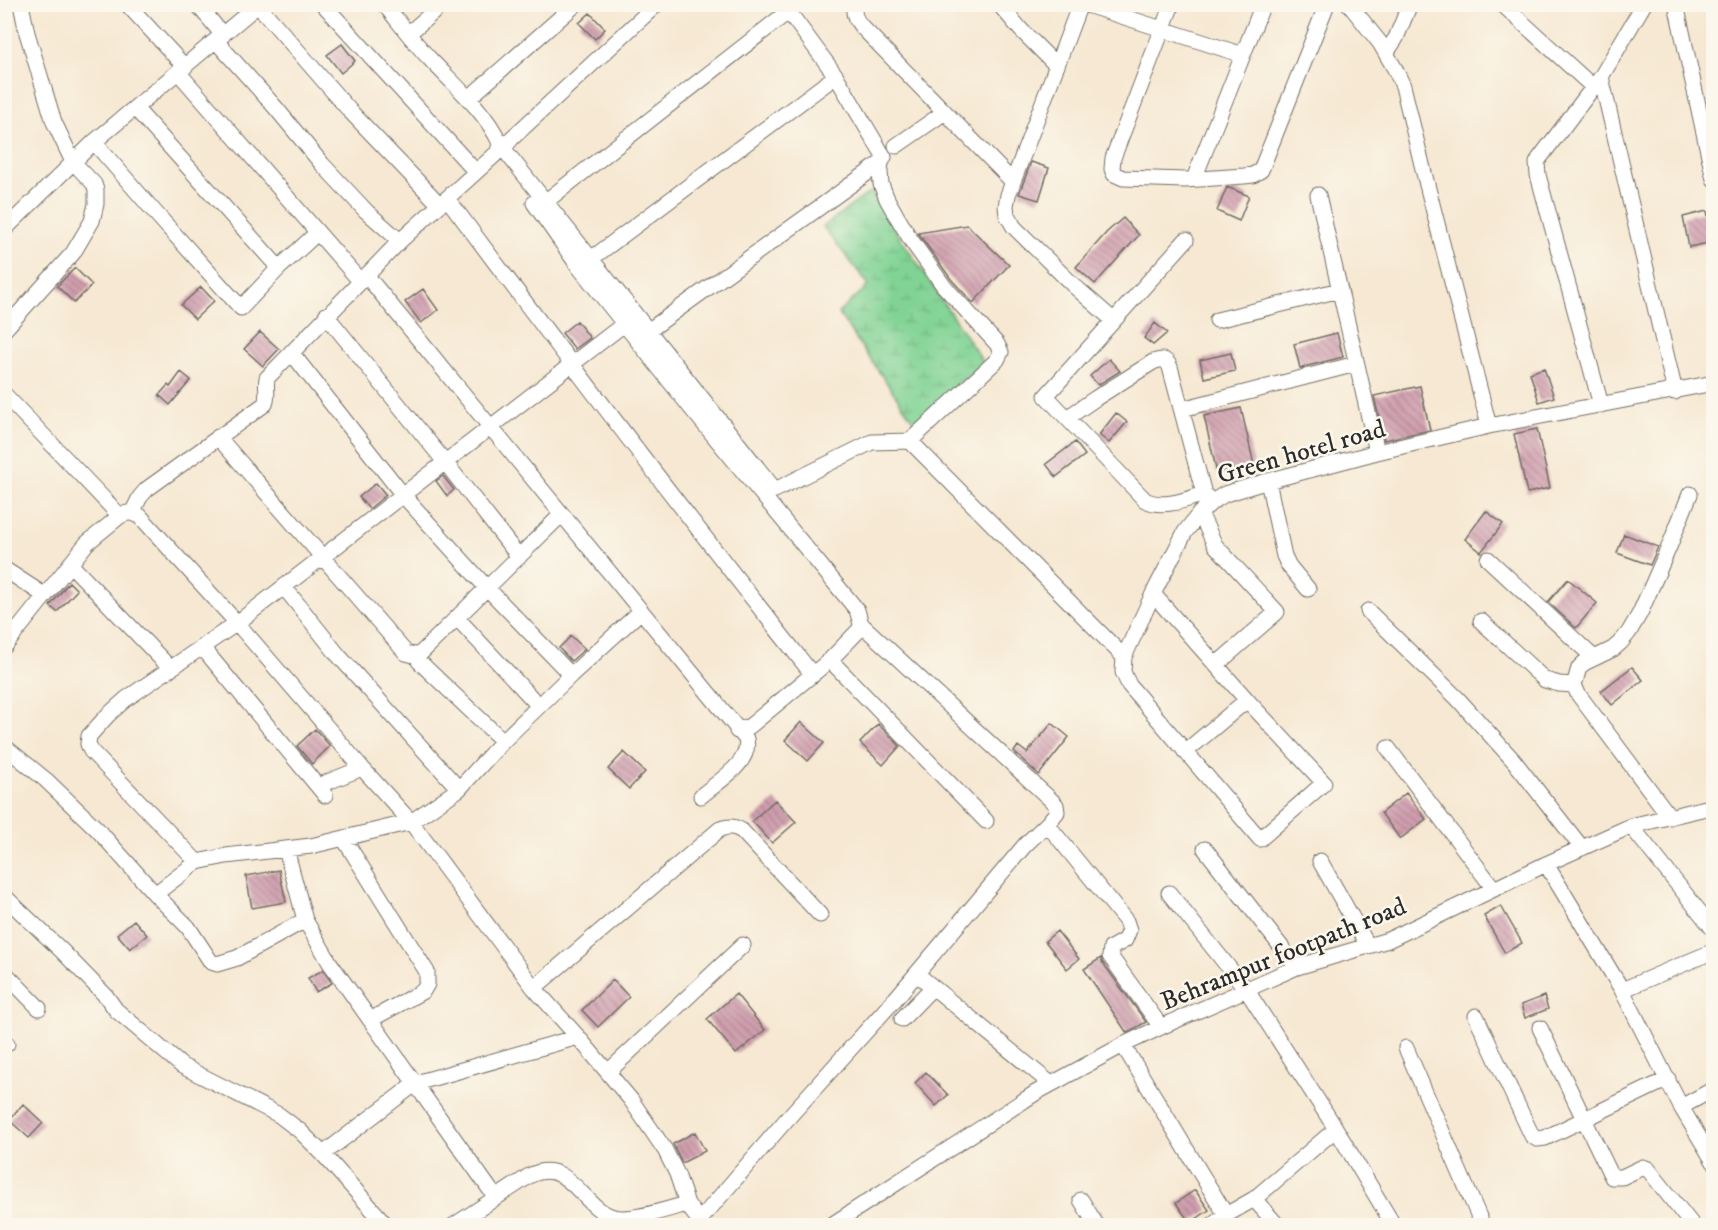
<svg xmlns="http://www.w3.org/2000/svg" width="1718" height="1230" viewBox="0 0 1718 1230" font-family="'IM FELL DW Pica',serif">
<defs>
<pattern id="wetland-marsh" width="20" height="14" patternUnits="userSpaceOnUse" patternTransform="scale(1.5)"><rect width="20" height="14" fill="#81d394"/><path d="M1 5h8M5 5V1M11 12h8M15 12V8" fill="none" stroke="#70b580"/></pattern>
<pattern id="building-back-hatch" width="6" height="6" patternUnits="userSpaceOnUse" patternTransform="scale(1.5)"><rect width="6" height="6" fill="#d09eae"/><path d="M-1 5l2 2M0 0l6 6M5-1l2 2" fill="none" stroke="#a9818e"/></pattern>
</defs>
<rect width="100%" height="100%" fill="#fbf7ec"/>
<filter id="ink" filterUnits="userSpaceOnUse"><feTurbulence type="fractalNoise" baseFrequency=".0167" numOctaves="2"/><feDisplacementMap in="SourceGraphic" scale="12" xChannelSelector="R" yChannelSelector="G"/><feConvolveMatrix kernelMatrix="1 2 1 2 8 2 1 2 1" color-interpolation-filters="sRGB"/></filter>
<filter id="wash" filterUnits="userSpaceOnUse"><feTurbulence type="fractalNoise" baseFrequency=".008" numOctaves="4" result="noise"/><feDisplacementMap in="SourceGraphic" scale="24" xChannelSelector="R" yChannelSelector="G"/><feGaussianBlur stdDeviation="1.35" result="paint"/><feColorMatrix in="noise" values="0 0 0 0 0 0 0 0 0 0 0 0 0 0 0 0 0 1.4 0 .05"/><feComposite in="paint" operator="in"/></filter>
<g filter="url(#wash)">
<rect width="100%" height="100%" fill="#f6e8d2"/>
<path fill="url(#wetland-marsh)" stroke="#567f60" stroke-width="1.5" d="M 870,192 L 985,365 L 958,383 L 915,423 L 838,313 L 869,285 L 823,227 Z"/>
<g id="blocks">
<path fill="url(#building-back-hatch)" d="M 590,13 L 605,29 L 595,39 L 579,23 Z
M 342,44 L 355,61 L 341,73 L 327,55 Z
M 1031,162 L 1049,168 L 1039,200 L 1019,194 Z
M 1227,187 L 1249,196 L 1239,221 L 1217,211 Z
M 1707,211 L 1713,242 L 1689,247 L 1683,217 Z
M 1123,218 L 1139,235 L 1095,284 L 1076,267 L 1107,232 Z
M 967,225 L 1009,265 L 973,303 L 951,279 L 918,233 Z
M 75,268 L 92,285 L 74,303 L 57,286 Z
M 201,287 L 214,301 L 195,319 L 181,305 Z
M 423,289 L 438,310 L 421,323 L 405,302 Z
M 577,321 L 590,338 L 575,349 L 562,333 Z
M 1155,323 L 1167,333 L 1153,345 L 1144,338 Z
M 260,332 L 279,349 L 263,366 L 244,349 Z
M 1337,333 L 1343,357 L 1300,368 L 1294,344 Z
M 1231,353 L 1235,371 L 1204,378 L 1200,360 Z
M 1109,359 L 1120,371 L 1098,385 L 1090,376 Z
M 1544,368 L 1554,397 L 1539,402 L 1530,373 Z
M 181,372 L 191,380 L 170,405 L 159,395 L 168,385 L 170,387 Z
M 1420,386 L 1430,430 L 1384,440 L 1374,396 Z
M 1241,408 L 1254,465 L 1217,473 L 1204,416 Z
M 1116,413 L 1127,422 L 1109,443 L 1099,435 Z
M 1537,429 L 1550,488 L 1527,493 L 1514,434 Z
M 1075,442 L 1085,455 L 1056,477 L 1046,464 Z
M 443,476 L 454,490 L 447,496 L 436,481 Z
M 376,483 L 386,495 L 369,509 L 359,497 Z
M 1486,511 L 1503,524 L 1481,552 L 1465,539 Z
M 1624,534 L 1658,547 L 1650,565 L 1617,553 Z
M 1568,579 L 1597,603 L 1576,628 L 1548,602 Z
M 69,582 L 77,590 L 57,612 L 50,606 Z
M 571,636 L 585,649 L 571,661 L 559,648 Z
M 1632,667 L 1643,680 L 1612,705 L 1601,691 Z
M 801,722 L 824,743 L 808,761 L 785,740 Z
M 1052,723 L 1069,737 L 1039,775 L 1014,752 L 1018,746 L 1027,753 Z
M 878,724 L 900,746 L 883,765 L 860,743 Z
M 315,729 L 330,746 L 312,764 L 297,746 Z
M 624,752 L 645,772 L 629,789 L 608,769 Z
M 1406,793 L 1426,819 L 1400,839 L 1381,813 Z
M 775,800 L 796,822 L 772,843 L 752,821 Z
M 279,870 L 286,902 L 252,908 L 246,876 Z
M 1501,906 L 1522,943 L 1505,953 L 1484,916 Z
M 134,920 L 147,935 L 130,949 L 117,934 Z
M 1057,931 L 1079,959 L 1067,969 L 1045,941 Z
M 1101,958 L 1102,962 L 1146,1022 L 1127,1033 L 1084,969 Z
M 323,970 L 332,983 L 316,992 L 308,978 Z
M 613,980 L 629,997 L 598,1027 L 582,1010 Z
M 736,994 L 765,1030 L 736,1054 L 707,1019 Z
M 1544,996 L 1548,1009 L 1525,1018 L 1521,1005 Z
M 926,1072 L 948,1095 L 936,1106 L 915,1083 Z
M 23,1104 L 43,1123 L 29,1138 L 9,1120 Z
M 695,1132 L 705,1151 L 682,1163 L 673,1144 Z
M 1195,1190 L 1209,1210 L 1190,1223 L 1176,1203 Z"/>
</g>
</g>
<g filter="url(#ink)">
<use href="#blocks" fill-opacity="0" stroke="#726d65" stroke-width="1.5"/>
<g fill="none" stroke-linecap="round" stroke-linejoin="round">
<g stroke="#726d65" stroke-width="17">
<path id="minor" d="M 127,4 L 185,67
M 197,4 L 223,35
M 323,4 L 476,172
M 657,4 L 512,138 L 504,148 L 506,152 L 775,490 L 872,442 L 910,441 L 997,360 L 1001,352 L 997,344 L 943,285 L 911,240 L 896,215 L 887,199 L 881,184 L 880,172 L 881,163 L 884,157 L 836,76 L 783,4
M 856,4 C 851,12 856,20 861,26 L 1013,182
M 999,4 L 1021,30 L 1057,66
M 1080,4 L 1008,195 L 1006,206 L 1007,215 L 1014,227 L 1072,284 L 1113,320
M 1084,4 L 1243,55
M 1172,4 L 1113,158 L 1112,169 L 1114,174 L 1123,178 L 1185,180 L 1244,176 L 1253,175 L 1261,170 L 1327,4
M 1349,4 L 1380,43 L 1395,69 L 1403,86 L 1424,173 L 1489,426
M 1502,4 L 1593,87
M 1676,4 L 1714,179
M 258,5 L 350,111 L 439,204
M 409,33 L 443,4
M 216,41 L 275,107 L 322,164 L 366,211 L 400,241
M 1386,53 L 1396,38 L 1410,4
M 178,72 L 360,281
M 1601,77 L 1675,392
M 469,98 L 576,4
M 135,108 L 279,268
M 94,142 L 159,217 L 241,308 L 279,268 L 317,233
M 896,146 L 945,112
M 1194,179 L 1263,4
M 1318,195 L 1377,452
M 447,198 C 567,359 688,518 813,675
M 545,202 L 789,11
M 534,203 L 579,267 L 691,408 L 857,610 L 861,624 L 860,629 L 830,660 L 750,726 L 737,731
M 4,230 L 94,142 L 259,4
M 1186,240 L 1046,396 L 1145,500 C 1163,509 1185,500 1204,494
M 591,259 L 836,76
M 366,275 L 746,739 C 752,763 717,782 701,796
M 326,315 L 445,462 L 519,557
M 1217,320 L 1340,290
M 4,330 L 73,253 L 92,221 L 96,204 L 96,190 L 94,184 L 73,162 L 54,122 L 27,33 L 21,4
M 648,331 L 881,163
M 291,352 L 403,495 L 487,588 L 571,675
M 4,394 L 120,516
M 1601,405 L 1538,175 L 1537,163 L 1539,159 L 1601,77 L 1644,4
M 1182,409 L 1356,364
M 1067,418 L 1096,398 L 1153,362 C 1161,359 1166,358 1170,367 L 1204,494 L 1210,500
M 218,437 L 406,653 L 418,656 L 561,515
M 910,441 L 1124,657
M 1268,481 L 1284,556 L 1289,566 L 1308,589
M 132,513 L 140,497 L 147,489 L 265,404 C 269,395 265,386 267,378 L 400,241 L 498,152 L 500,143 C 484,109 454,85 429,58 C 413,41 399,22 384,4
M 1200,513 L 1215,545 L 1277,612 L 1216,665
M 1488,559 L 1594,658
M 70,564 L 171,669
M 4,569 L 44,595
M 284,587 L 338,655 L 459,789
M 1153,594 L 1247,700 L 1324,783 L 1260,839 L 1129,685 L 1123,672 L 1124,657 L 1153,594 L 1185,532 L 1200,513 L 1212,502 L 1225,494 L 1268,481 L 1377,452 L 1489,426 L 1714,383
M 1368,611 L 1457,698 L 1514,761 L 1582,848
M 457,618 L 539,706
M 1481,621 L 1545,680 L 1559,684 L 1574,685
M 4,647 L 87,543 L 120,516 L 127,513 L 132,513 L 140,516 L 237,623 L 362,768 L 411,822 L 534,988 L 578,1037 L 631,1100 L 665,1150 L 677,1174 L 687,1204 L 703,1226
M 202,647 L 325,795
M 418,656 L 419,661 L 429,671 L 503,741
M 830,660 L 986,821
M 4,746 L 46,780 L 97,829 L 155,894 L 188,927 L 211,962 L 217,964 L 237,958 L 305,920
M 1388,748 L 1494,889
M 1185,752 L 1247,700
M 318,786 L 362,768
M 1670,817 L 1578,694 L 1574,685 L 1579,668 L 1584,663 L 1613,649 L 1621,642 L 1629,632 L 1640,613 L 1669,547 L 1690,494
M 1047,824 L 1126,921 L 1129,930 L 1125,940 L 1111,948 L 1110,956 L 1161,1027
M 1631,826 L 1714,930
M 344,839 L 427,972 L 427,984 L 423,991 L 370,1020
M 286,849 L 305,920 L 330,963 L 496,1198
M 1205,849 L 1297,967
M 1320,861 L 1368,946
M 197,862 L 91,751 L 88,744 L 89,736 L 108,715 L 126,699 L 237,623 L 624,324
M 1546,864 L 1622,990 L 1681,1107 L 1714,1162
M 1169,893 L 1246,989 L 1336,1129 L 1394,1226
M 155,894 L 197,862 L 226,856 L 311,846 L 411,822 L 459,789 L 503,741 L 571,675 L 640,612
M 4,896 L 62,951 L 106,996 L 116,1010 L 182,1066 L 279,1115 L 300,1131 L 323,1154 L 387,1226
M 4,972 L 39,1008
M 917,974 L 1051,1084
M 534,988 L 720,829 C 729,826 734,826 742,831 L 820,915
M 1622,990 L 1714,951
M 1476,1016 L 1532,1136 L 1537,1139 L 1545,1138 L 1668,1079
M 902,1019 L 933,987
M 1540,1028 L 1612,1177 L 1622,1177 L 1643,1167 L 1648,1169 L 1693,1226
M 4,1042 L 7,1044
M 1123,1045 L 1226,1215
M 1406,1048 L 1483,1226
M 608,1072 L 743,945
M 1681,1107 L 1714,1089
M 323,1154 L 416,1083 L 578,1037
M 1254,1199 L 1278,1226
M 1081,1200 L 1097,1226
M 699,1221 L 787,1119 L 896,998 L 1025,845 L 1047,824 L 1057,812 L 1056,805 L 1050,799 L 861,624
M 453,1226 L 529,1176 C 569,1155 582,1209 614,1217 C 631,1222 670,1208 687,1204
M 830,1226 L 1037,1092 L 1123,1045 L 1161,1027 L 1297,967 L 1388,940 L 1546,864 L 1631,826 L 1714,806
M 1211,1226 L 1226,1215 L 1254,1199 L 1336,1129"/>
</g>
<use href="#minor" stroke="#fff" stroke-width="15"/>
</g>
</g>
<g text-anchor="middle" stroke-width="5" stroke-linejoin="round" paint-order="stroke">
<g font-size="26" fill="#2b2b2b" stroke="#fbf7ec">
<text transform="translate(1301 451) rotate(-16)" y="9">Green hotel road</text>
<text transform="translate(1283 953) rotate(-22)" y="9">Behrampur footpath road</text>
</g>
</g>
<rect width="1718" height="1230" fill="none" stroke="#fbf7ec" stroke-width="24"/>
</svg>
